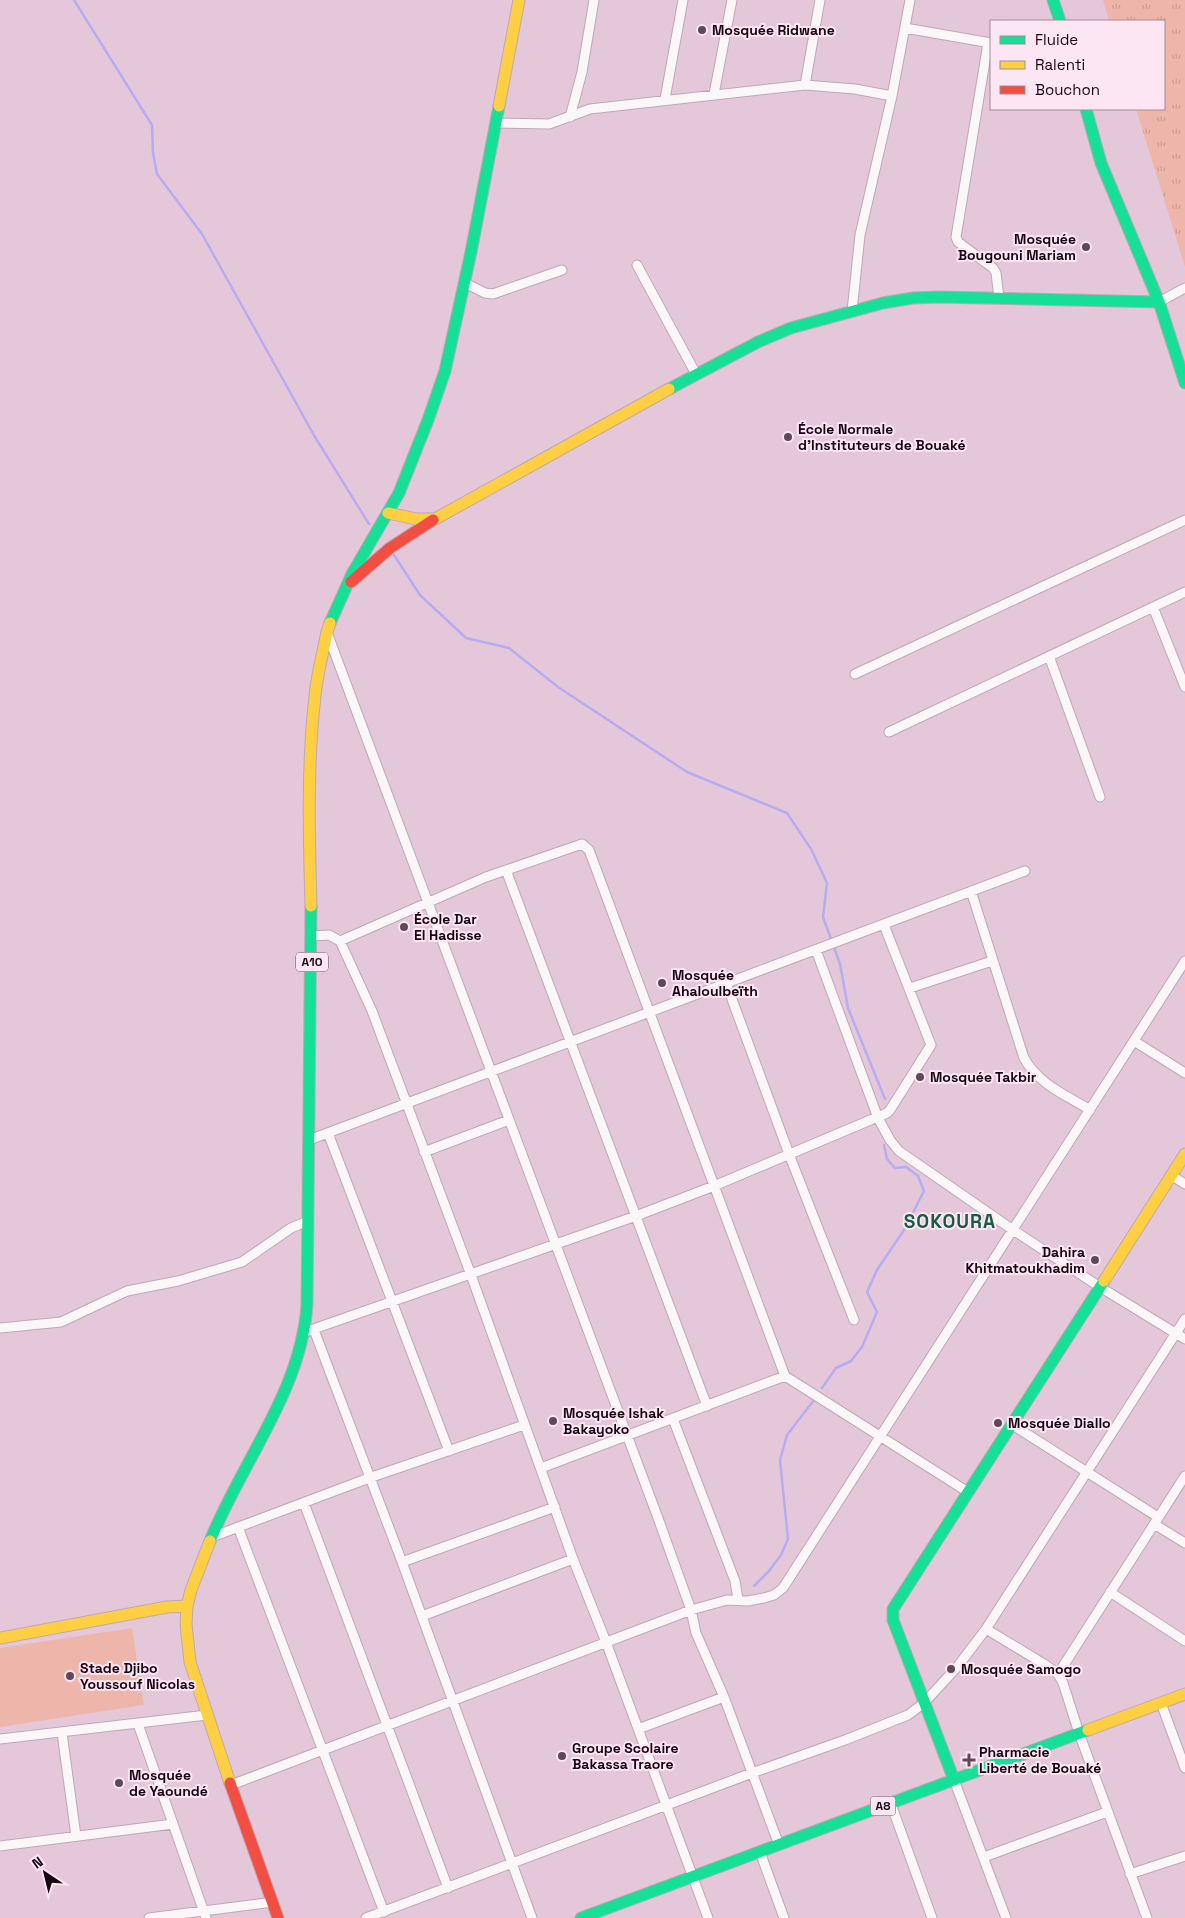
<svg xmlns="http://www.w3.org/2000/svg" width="1185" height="1918" viewBox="0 0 1185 1918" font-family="'Space Grotesk',sans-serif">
<defs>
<pattern id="grass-tufts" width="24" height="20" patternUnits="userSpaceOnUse" patternTransform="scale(1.25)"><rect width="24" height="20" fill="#eeb6ab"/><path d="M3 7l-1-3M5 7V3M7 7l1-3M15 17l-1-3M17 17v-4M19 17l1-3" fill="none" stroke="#cb9b92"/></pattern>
</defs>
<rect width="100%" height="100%" fill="#e4c7d8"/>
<path fill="url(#grass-tufts)" d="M 1103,0 L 1185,0 L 1185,267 L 1136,109 L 1164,109 L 1164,21 L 1109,21 Z"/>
<path fill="#eeb6ab" d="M 132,1628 L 144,1705 L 0,1727 L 0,1648 Z"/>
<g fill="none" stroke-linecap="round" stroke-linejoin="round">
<path stroke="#b6acf2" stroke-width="2.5" d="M 74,0 L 152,125 L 153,153 L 157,174 L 202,234 L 315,437 L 369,524
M 392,552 L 420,595 L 466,638 L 509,648 L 558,687 L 687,772 L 787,813 L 811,849 L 827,883 L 823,917 L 840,964 L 848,1008 L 885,1099
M 822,1388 L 836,1368 L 851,1361 L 862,1347 L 877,1312 L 867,1292 L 877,1270 L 904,1230 L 924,1191 L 918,1176 L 906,1167 L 895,1168 L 887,1159 L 884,1145
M 754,1586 L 768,1572 L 781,1555 L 788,1539 L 780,1460 L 787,1435 L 814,1400"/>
<g stroke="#bea8b4" stroke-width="11">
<path id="street" d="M 905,28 L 991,43
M 988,43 L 956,237 L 958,242 L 993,268 L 996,273 L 999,298
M 805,85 L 820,0
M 714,94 L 732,0
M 665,99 L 683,0
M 570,117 L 582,72 L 594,0
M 497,123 L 549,124 L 590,109 L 805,85 L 855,89 L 892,96
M 637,265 L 696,374
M 465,283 L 485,293 L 493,294 L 562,270
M 1159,302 L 1185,288
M 852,311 L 860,235 L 892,96 L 910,0
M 1153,607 L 1185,687
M 328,635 L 658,1518 L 691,1610 L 696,1633 L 724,1697 L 779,1845
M 1049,656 L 1100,797
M 855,674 L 1185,520
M 889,732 L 1185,592
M 506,870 L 707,1406
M 971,891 L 1024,1058 C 1038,1084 1066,1095 1090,1110
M 312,936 L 329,935 L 340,941 L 372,1011 L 471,1275 L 573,1559 L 606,1642 L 708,1918
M 340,941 L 486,877 L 582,844 L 589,850 L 785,1376 L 968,1492
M 816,950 L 878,1118 L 890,1140 L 899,1151 L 1013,1230 L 1100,1287 L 1185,1339
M 726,983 L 789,1154 L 854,1320
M 910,988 L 992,961
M 1134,1041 L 1185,1073
M 328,1133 L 449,1451
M 309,1140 L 1025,871
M 424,1152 L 509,1120
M 1171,1175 L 1185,1184
M 0,1328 L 61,1322 L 127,1291 L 178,1281 L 242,1262 L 291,1228 L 308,1221
M 314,1330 L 402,1562 L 532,1918
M 305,1332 L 636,1216 L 714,1186 L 887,1113 L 890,1110 L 931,1045 L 884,925
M 673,1419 L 735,1581 L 738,1599
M 1011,1424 L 1158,1517
M 541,1468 L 785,1376
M 304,1503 L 448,1888
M 1154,1524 L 1185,1543
M 238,1527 L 384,1912
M 212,1537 L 369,1478 L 524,1425
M 402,1562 L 555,1507
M 1110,1592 L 1185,1641
M 422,1616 L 573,1559
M 986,1629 L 1044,1664 L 1058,1674 L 1063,1683 L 1079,1733 L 1147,1918
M 1058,1674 L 1185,1476
M 1161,1703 L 1185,1768
M 138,1724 L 206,1918
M 638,1729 L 724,1697
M 62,1733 L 76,1836
M 0,1739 L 207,1715
M 954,1780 L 1006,1918
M 231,1785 L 691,1610 L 727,1600 L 748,1601 L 764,1598 L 774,1595 L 783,1588 L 1185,961
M 891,1804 L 932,1918
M 0,1846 L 173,1824
M 760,1852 L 784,1918
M 984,1857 L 1107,1812
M 1130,1874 L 1185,1856
M 149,1918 L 273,1902
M 366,1918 L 752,1773 L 845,1740 L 908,1715 L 924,1703 L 958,1666 L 986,1629 L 1185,1319"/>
</g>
<g stroke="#bea8b4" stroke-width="13">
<path id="fast" d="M 1053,0 L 1060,21
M 1086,109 L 1101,163 L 1159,302 L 1185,383
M 669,389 L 758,342 L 791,328 L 883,303 L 913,298 L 939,297 L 1159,302
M 330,623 L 352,574 L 399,493 L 428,420 L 445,371 L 471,252 L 499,106
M 210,1541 C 241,1463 302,1390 307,1304 L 311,906
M 954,1780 L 893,1620 L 893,1609 L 1104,1281
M 581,1918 L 1088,1730"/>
</g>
<g stroke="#bea8b4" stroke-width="13">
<path id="slow" d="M 499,106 L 519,0
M 388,513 L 416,519 L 435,519 L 669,389
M 311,906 C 309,836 307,765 315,696 C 317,674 323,653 327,632 L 330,623
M 1104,1281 L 1185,1154
M 210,1541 L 191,1590 L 187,1606 L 186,1624 L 190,1662 L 230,1783
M 0,1638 L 167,1607 L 187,1606
M 1088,1730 L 1185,1694"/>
</g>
<g stroke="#bea8b4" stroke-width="13">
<path id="jam" d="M 351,582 L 390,548 L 433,520
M 230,1783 L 278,1918"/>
</g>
<use href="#street" stroke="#fbf7f9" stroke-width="9"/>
<use href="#fast" stroke="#16e098" stroke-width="11"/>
<use href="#slow" stroke="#ffcf43" stroke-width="11"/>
<use href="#jam" stroke="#f24e42" stroke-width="11"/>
</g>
<g fill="#5e4956" stroke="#fde6f3" stroke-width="2">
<circle cx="702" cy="30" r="5"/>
<circle cx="1086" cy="247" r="5"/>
<circle cx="788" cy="437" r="5"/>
<circle cx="404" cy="927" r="5"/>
<circle cx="662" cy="983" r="5"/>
<circle cx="920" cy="1077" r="5"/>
<circle cx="1095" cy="1260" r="5"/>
<circle cx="553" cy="1421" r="5"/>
<circle cx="998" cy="1423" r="5"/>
<circle cx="951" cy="1669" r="5"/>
<circle cx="70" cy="1676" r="5"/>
<circle cx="562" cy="1756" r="5"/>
<path d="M966.5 1752.5h5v5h5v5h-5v5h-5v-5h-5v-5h5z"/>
<circle cx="119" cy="1783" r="5"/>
</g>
<g text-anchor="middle" stroke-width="4" stroke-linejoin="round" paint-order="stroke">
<g fill="#fde6f3" stroke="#5b4854" stroke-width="1">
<rect x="296" y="952.5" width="32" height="19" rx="4"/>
<rect x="870.5" y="1796.5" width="25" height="19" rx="4"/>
</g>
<g font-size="12" font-weight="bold" fill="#160510">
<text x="312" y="966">A10</text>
<text x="883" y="1810">A8</text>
</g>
<g font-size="14" font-weight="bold" fill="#160510" stroke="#fde6f3" text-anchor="start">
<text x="712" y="35">Mosquée Ridwane</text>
<text x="1076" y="244" text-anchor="end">Mosquée<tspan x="1076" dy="16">Bougouni Mariam</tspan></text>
<text x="798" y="434">École Normale<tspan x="798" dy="16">d'Instituteurs de Bouaké</tspan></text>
<text x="414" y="924">École Dar<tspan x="414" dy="16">El Hadisse</tspan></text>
<text x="672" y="980">Mosquée<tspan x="672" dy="16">Ahaloulbeïth</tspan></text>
<text x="930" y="1082">Mosquée Takbir</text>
<text x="1085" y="1257" text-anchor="end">Dahira<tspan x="1085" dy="16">Khitmatoukhadim</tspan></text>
<text x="563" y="1418">Mosquée Ishak<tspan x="563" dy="16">Bakayoko</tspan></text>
<text x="1008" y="1428">Mosquée Diallo</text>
<text x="80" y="1673">Stade Djibo<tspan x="80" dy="16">Youssouf Nicolas</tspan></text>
<text x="961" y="1674">Mosquée Samogo</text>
<text x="572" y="1753">Groupe Scolaire<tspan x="572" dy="16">Bakassa Traore</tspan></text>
<text x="979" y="1757">Pharmacie<tspan x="979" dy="16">Liberté de Bouaké</tspan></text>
<text x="129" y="1780">Mosquée<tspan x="129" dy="16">de Yaoundé</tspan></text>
</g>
<g font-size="19" font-weight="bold" letter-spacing="1" fill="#185d43" stroke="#fde6f3">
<text x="950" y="1228">SOKOURA</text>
</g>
</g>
<rect x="990" y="20" width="175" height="90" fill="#fde6f3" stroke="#a18c98"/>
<rect x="1000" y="36" width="25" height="8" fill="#16e098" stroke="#a18c98"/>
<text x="1035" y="45" font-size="15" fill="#160510">Fluide</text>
<rect x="1000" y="61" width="25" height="8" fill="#ffcf43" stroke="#a18c98"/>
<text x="1035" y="70" font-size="15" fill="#160510">Ralenti</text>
<rect x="1000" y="86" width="25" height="8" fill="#f24e42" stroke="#a18c98"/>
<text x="1035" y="95" font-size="15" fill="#160510">Bouchon</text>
<g transform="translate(45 1873) rotate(325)" stroke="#fde6f3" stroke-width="4" paint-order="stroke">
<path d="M0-4L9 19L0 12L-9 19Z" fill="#160510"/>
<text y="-8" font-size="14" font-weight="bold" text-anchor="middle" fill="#160510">N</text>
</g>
</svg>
